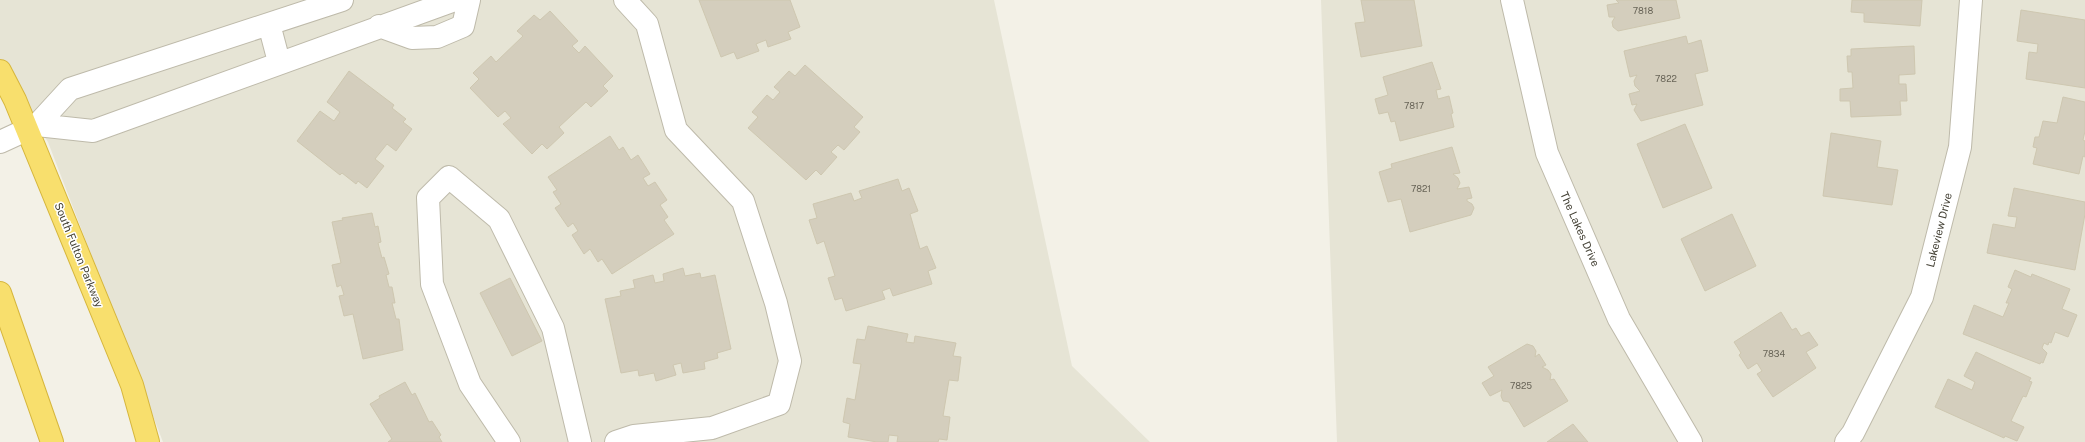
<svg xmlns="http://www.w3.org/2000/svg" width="2085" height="442" viewBox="0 0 2085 442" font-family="'Public Sans',sans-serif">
<rect width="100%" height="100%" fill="#f3f1e7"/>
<path fill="#e6e4d5" d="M 0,0 L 994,0 L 1072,366 L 1150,442 L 163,442 L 48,142 L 0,67 Z
M 1321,0 L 2085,0 L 2085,442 L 1337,442 Z"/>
<path fill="#d4cebd" stroke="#cec7b0" d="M 699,0 L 790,0 L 800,27 L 788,32 L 791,39 L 768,47 L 766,40 L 756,44 L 759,51 L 737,59 L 734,52 L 721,57 Z
M 1361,0 L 1414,0 L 1422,46 L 1361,57 L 1355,23 L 1365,22 Z
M 1616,0 L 1676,0 L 1680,18 L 1618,31 L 1613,27 L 1612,22 L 1615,17 L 1609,17 L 1607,5 L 1619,3 Z
M 1852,0 L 1922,0 L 1920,26 L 1864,22 L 1864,13 L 1851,12 Z
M 2021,10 L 2085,20 L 2085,88 L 2026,79 L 2029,52 L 2037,53 L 2038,44 L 2017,41 Z
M 550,11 L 578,41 L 572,46 L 579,53 L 585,46 L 613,76 L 603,86 L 608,91 L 591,107 L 586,102 L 559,127 L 564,133 L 547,149 L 542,144 L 532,154 L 503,124 L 511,118 L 505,111 L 498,117 L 470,88 L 479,79 L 473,73 L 491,56 L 496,62 L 523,36 L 517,31 L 534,15 L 540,20 Z
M 1686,36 L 1688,44 L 1701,40 L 1708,71 L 1695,74 L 1703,105 L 1641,121 L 1634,110 L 1637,104 L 1632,105 L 1629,94 L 1640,91 L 1635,86 L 1634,81 L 1637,75 L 1630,77 L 1624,51 Z
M 1914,46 L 1915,74 L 1899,75 L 1899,84 L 1906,84 L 1907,101 L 1900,101 L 1901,115 L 1851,117 L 1850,101 L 1840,101 L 1840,89 L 1853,88 L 1852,72 L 1848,72 L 1847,56 L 1851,56 L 1851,49 Z
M 1432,62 L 1441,89 L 1436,90 L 1438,99 L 1449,96 L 1453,113 L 1451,114 L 1454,127 L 1400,141 L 1395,121 L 1391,122 L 1388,112 L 1379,114 L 1375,99 L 1388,95 L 1383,77 Z
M 805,65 L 863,117 L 854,127 L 860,132 L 844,150 L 838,145 L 831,152 L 837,157 L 821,175 L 816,170 L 806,180 L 748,128 L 758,117 L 752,112 L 767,95 L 773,100 L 780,92 L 774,87 L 789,71 L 795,76 Z
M 349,71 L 394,105 L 392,108 L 406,119 L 403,122 L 412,129 L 396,151 L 387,144 L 375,159 L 384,166 L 367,188 L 358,181 L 356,184 L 342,173 L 340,175 L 297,141 L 320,111 L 334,121 L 340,112 L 327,102 Z
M 2063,97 L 2085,102 L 2085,131 L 2083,140 L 2085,141 L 2085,157 L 2083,156 L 2079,174 L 2033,164 L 2037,148 L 2033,147 L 2035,137 L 2039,137 L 2043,121 L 2057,123 Z
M 1685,124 L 1712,188 L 1663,208 L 1637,144 Z
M 1831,133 L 1881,141 L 1877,167 L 1898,170 L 1892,205 L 1823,196 Z
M 610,136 L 619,150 L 623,147 L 631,160 L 638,155 L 650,174 L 643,178 L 648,186 L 655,182 L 667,200 L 660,205 L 668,217 L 664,220 L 674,234 L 612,274 L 602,259 L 598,262 L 590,249 L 584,254 L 572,235 L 578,231 L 573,223 L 568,227 L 555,208 L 561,204 L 553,192 L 557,190 L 548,177 Z
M 1452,147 L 1460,173 L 1453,174 L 1458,178 L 1460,183 L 1457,189 L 1469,187 L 1472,198 L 1467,199 L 1467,201 L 1472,204 L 1474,208 L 1471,215 L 1410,232 L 1401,199 L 1388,202 L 1379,172 L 1392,168 L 1391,164 Z
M 898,179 L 902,191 L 909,188 L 918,211 L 910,214 L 920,249 L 927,246 L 936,268 L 928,271 L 932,284 L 893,296 L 890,288 L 882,291 L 885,299 L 846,311 L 842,298 L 835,300 L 828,278 L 835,276 L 824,241 L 817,244 L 809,220 L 817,218 L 813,204 L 851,193 L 854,201 L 862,198 L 859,191 Z
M 2014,188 L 2085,202 L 2085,214 L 2075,270 L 1987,253 L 1993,224 L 2015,228 L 2017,217 L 2008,216 Z
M 372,213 L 375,227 L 378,226 L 381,242 L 378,243 L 382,258 L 384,257 L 389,274 L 386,275 L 389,287 L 392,287 L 395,303 L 392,303 L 396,319 L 399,319 L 403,350 L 363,359 L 353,314 L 344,316 L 339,296 L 344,295 L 341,285 L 337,287 L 332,265 L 341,263 L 332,222 L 343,220 L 342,218 Z
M 1732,214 L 1756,266 L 1705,291 L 1681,239 Z
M 683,268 L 685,276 L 700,273 L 701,278 L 715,275 L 731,349 L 717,353 L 718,358 L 704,362 L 705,369 L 683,373 L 681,363 L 673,365 L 676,375 L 656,381 L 654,373 L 639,376 L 638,370 L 621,373 L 605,299 L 621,296 L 620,291 L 635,288 L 633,280 L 653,275 L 655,283 L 664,281 L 663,274 Z
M 2015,270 L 2031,277 L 2032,274 L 2070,289 L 2062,309 L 2077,315 L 2068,337 L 2055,332 L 2051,343 L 2049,342 L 2048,345 L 2044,343 L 2042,348 L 2047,353 L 2043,363 L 2041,362 L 2040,364 L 1963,334 L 1974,305 L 2003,317 L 2009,303 L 2006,303 L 2012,289 L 2008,287 Z
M 510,278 L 542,341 L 512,356 L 480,293 Z
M 1781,312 L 1792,330 L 1796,328 L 1801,336 L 1809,332 L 1818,345 L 1806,352 L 1816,368 L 1773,397 L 1757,374 L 1762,371 L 1757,363 L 1748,369 L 1739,355 L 1741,353 L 1734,342 Z
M 868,326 L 908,334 L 906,342 L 914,343 L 915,336 L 956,343 L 953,356 L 961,357 L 958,381 L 949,380 L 943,416 L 950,417 L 947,440 L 939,439 L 938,442 L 897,442 L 898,436 L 889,435 L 888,442 L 877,442 L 848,437 L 850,424 L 843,422 L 847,398 L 855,400 L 861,364 L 853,363 L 857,339 L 865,340 Z
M 1527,344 L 1533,346 L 1536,351 L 1535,357 L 1539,354 L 1546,365 L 1542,367 L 1548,370 L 1551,374 L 1550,380 L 1554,379 L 1568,401 L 1524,427 L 1509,402 L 1503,401 L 1501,396 L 1502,390 L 1490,396 L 1482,383 L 1494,376 L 1488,367 Z
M 1976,352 L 2031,378 L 2029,381 L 2032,382 L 2026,397 L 2023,396 L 2011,421 L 2024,427 L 2017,441 L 2005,436 L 2004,438 L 1935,407 L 1948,379 L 1972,390 L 1975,382 L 1964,376 Z
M 405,382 L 412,395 L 415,393 L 429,422 L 432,421 L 441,435 L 439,437 L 442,442 L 388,442 L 392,439 L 370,404 L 380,398 L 379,396 Z
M 1573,424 L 1588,442 L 1547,442 Z"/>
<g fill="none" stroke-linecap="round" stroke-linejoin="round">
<g stroke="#bebaaa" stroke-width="24">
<path id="minor" d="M 1512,0 L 1547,153 L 1619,319 L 1691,442
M 269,24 L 279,62
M 379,26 L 412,38 L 437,37 L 463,26 L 469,0
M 37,125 L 93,131 L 455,0
M 0,142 L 37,125 L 70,89 L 342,0
M 509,442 L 470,384 L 432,284 L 428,198 L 449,177 L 499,219 L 553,328 L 580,442
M 616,442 L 634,436 L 712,428 L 779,404 L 790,361 L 776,303 L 743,201 L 676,130 L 647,24 L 625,0
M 1846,442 L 1853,433 L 1922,297 L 1960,147 L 1971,0"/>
</g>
<g stroke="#d6b63d" stroke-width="24">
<path id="highway" d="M 0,71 L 15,100 L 132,385 L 148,442
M 0,293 L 52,442"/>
</g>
<use href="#minor" stroke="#fff" stroke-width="22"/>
<use href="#highway" stroke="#f8df6d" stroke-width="22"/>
</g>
<g text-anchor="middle" stroke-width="3" stroke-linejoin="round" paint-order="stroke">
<g font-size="9" fill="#696558">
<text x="1643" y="14">7818</text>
<text x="1666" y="82">7822</text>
<text x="1414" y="109">7817</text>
<text x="1421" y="192">7821</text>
<text x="1774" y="357">7834</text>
<text x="1521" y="389">7825</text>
</g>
<g font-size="11" fill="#454236" stroke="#fff">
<text transform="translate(1580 229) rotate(66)" y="4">The Lakes Drive</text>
<text transform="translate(1939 230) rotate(-76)" y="4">Lakeview Drive</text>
<text transform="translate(79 255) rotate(68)" y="4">South Fulton Parkway</text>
</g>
</g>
</svg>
